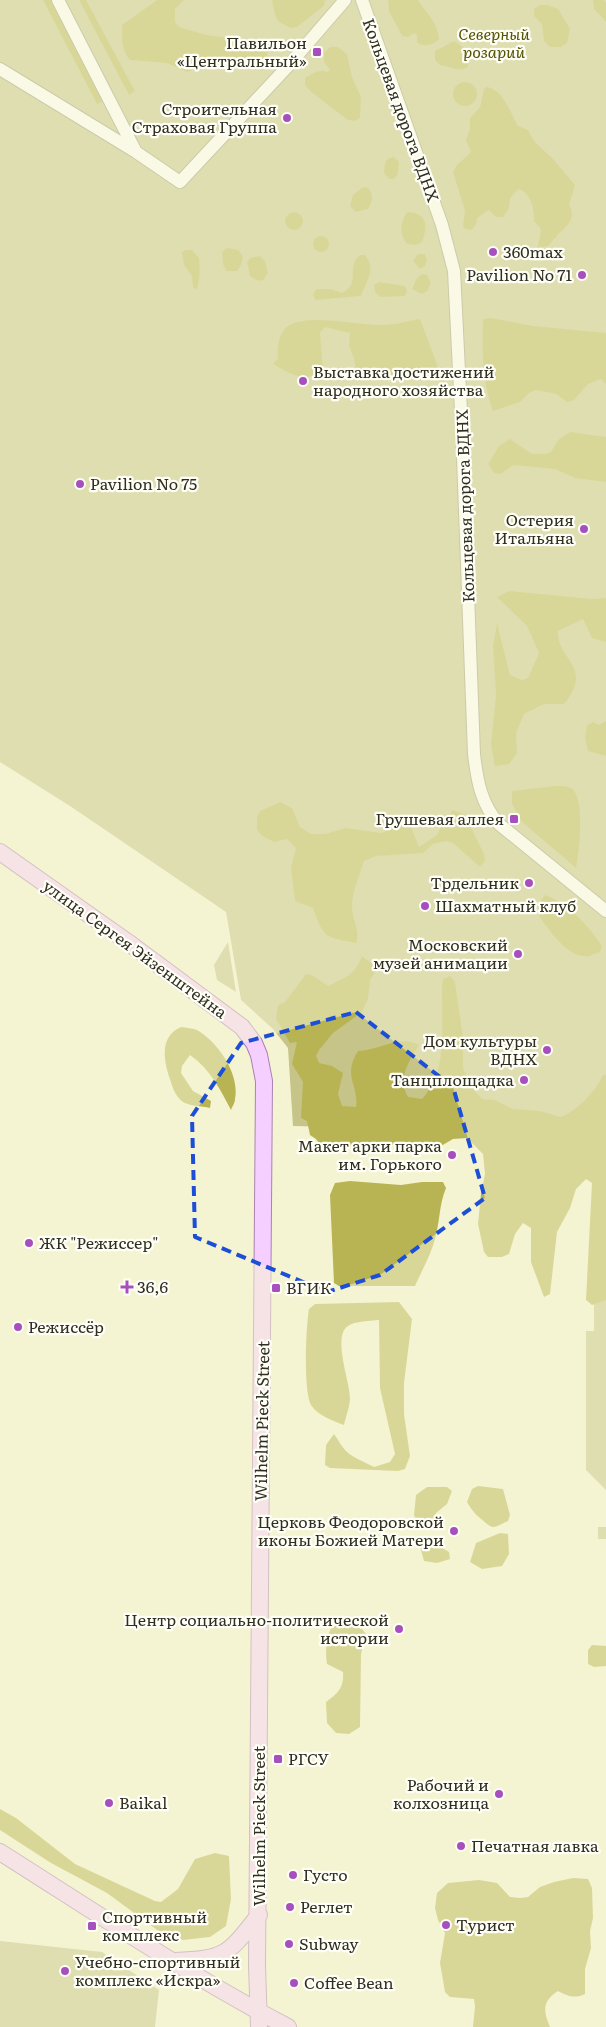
<svg xmlns="http://www.w3.org/2000/svg" width="606" height="2027" viewBox="0 0 606 2027" font-family="Literata,serif">
<rect width="100%" height="100%" fill="#f4f4d2"/>
<path fill="#c6c488" d="M 0,0 L 606,0 L 606,1490 L 586,1470 L 586,1331 L 594,1331 L 594,1133 L 293,1126 L 288,1048 L 273,1029 L 241,1000 L 226,912 L 70,806 L 0,762 Z
M 228,942 L 236,992 L 217,980 L 214,965 Z
M 598,1527 L 606,1527 L 606,1539 L 598,1539 Z
M 0,1941 L 102,1952 L 159,1990 L 155,2027 L 0,2027 Z"/>
<path fill="#b9b453" d="M 43,0 L 52,0 L 104,101 L 97,104 Z
M 79,0 L 86,0 L 135,91 L 129,95 Z
M 157,0 L 184,0 L 175,9 L 175,22 L 179,27 L 206,35 L 254,41 L 267,49 L 268,62 L 265,68 L 228,61 L 221,61 L 187,72 L 167,63 L 130,60 C 121,50 122,38 122,25 Z
M 272,0 L 325,0 L 324,6 L 297,27 L 290,28 L 278,21 L 275,15 Z
M 388,0 L 418,0 C 426,13 438,22 439,39 C 434,45 423,48 417,42 L 417,35 L 414,33 L 408,37 L 402,36 L 389,11 Z
M 593,0 L 604,0 L 606,3 L 606,22 L 594,9 Z
M 540,5 L 547,5 L 558,9 L 560,12 L 570,29 L 567,43 L 561,47 L 550,47 L 544,41 L 542,24 L 534,16 L 534,9 Z
M 454,41 C 464,47 471,54 468,66 C 461,74 451,66 440,65 L 435,60 L 435,51 Z
M 330,47 L 338,47 L 347,54 L 352,77 L 361,97 L 360,118 L 355,121 L 348,120 L 311,92 L 305,85 L 305,78 C 313,73 319,69 327,72 L 330,70 L 324,62 L 324,53 Z
M453 94a12 12 0 1 1 24 0a12 12 0 1 1-24 0Z
M 487,87 C 503,89 511,114 518,126 L 528,130 L 534,141 L 553,159 L 575,185 L 569,205 C 578,219 565,227 556,237 C 553,240 551,243 548,246 L 538,247 L 541,229 L 534,221 C 535,210 530,191 518,189 L 510,198 L 509,208 L 503,217 L 496,217 L 489,210 L 477,218 L 476,225 L 471,230 L 465,229 L 463,226 L 465,211 L 453,172 L 457,165 L 471,152 L 466,140 L 470,129 L 470,118 L 480,107 L 484,89 Z
M 394,157 L 399,162 L 398,174 L 394,179 L 389,179 L 384,173 C 385,165 384,158 394,157 Z
M 363,187 L 368,188 C 375,195 372,202 368,209 L 356,212 L 350,206 L 353,195 Z
M 407,212 C 428,213 428,226 422,242 L 416,245 L 407,244 C 399,234 400,223 407,212 Z
M285 221a9 9 0 1 1 18 0a9 9 0 1 1-18 0Z
M313 244a8 8 0 1 1 16 0a8 8 0 1 1-16 0Z
M 227,248 L 238,250 L 243,256 L 241,265 L 237,271 L 226,271 L 223,264 L 222,252 Z
M 186,250 L 192,250 L 199,258 C 200,267 200,281 197,289 L 193,288 L 192,276 L 184,265 L 182,252 Z
M 420,254 L 425,254 L 427,261 L 425,266 L 420,269 L 413,261 L 417,255 Z
M 360,255 L 365,255 C 377,269 366,282 361,296 L 315,300 L 313,295 L 316,289 L 331,289 L 342,293 C 362,283 345,266 360,255 Z
M 260,256 L 265,261 L 268,273 L 263,280 L 258,281 L 250,276 L 247,262 L 250,258 Z
M 422,274 L 427,275 L 431,283 L 427,291 L 422,294 L 412,289 L 417,278 Z
M 379,282 L 405,286 L 407,291 L 405,296 L 380,297 L 375,292 L 374,285 Z
M 491,318 L 533,326 L 606,333 L 606,384 L 601,379 L 588,384 L 574,400 L 567,402 L 556,394 L 536,390 L 529,393 L 520,402 L 493,411 C 482,383 482,349 483,319 Z
M 420,319 L 438,367 L 429,377 L 362,375 L 356,371 L 354,359 L 349,346 L 350,333 L 325,327 L 320,333 L 323,368 C 308,386 289,373 273,364 L 278,358 C 277,345 279,328 294,323 C 314,315 359,325 382,325 C 395,325 408,321 420,319 Z
M 570,432 L 606,437 L 606,482 L 575,478 L 555,469 L 513,465 L 501,474 L 494,473 L 488,464 L 499,446 L 510,439 L 532,454 L 545,454 L 551,452 L 558,440 Z
M 509,591 L 592,599 L 606,598 L 606,642 L 592,638 L 583,619 L 558,631 C 556,659 595,667 564,704 L 544,704 L 524,714 L 516,733 L 517,753 L 509,764 L 495,766 L 491,745 L 496,695 L 493,646 L 497,623 L 510,675 L 522,680 L 528,678 L 539,653 L 527,626 L 497,597 Z
M 606,721 L 606,756 L 588,751 L 585,738 L 587,725 L 593,722 L 599,725 Z
M 555,786 C 560,786 567,786 571,788 C 586,797 579,853 576,868 L 522,822 L 512,804 L 512,791 Z
M 280,802 L 292,808 L 300,827 L 311,834 L 325,834 L 346,828 L 381,833 L 388,830 L 393,817 L 400,817 L 411,827 L 419,847 L 437,835 L 443,822 L 453,810 L 465,815 L 484,854 L 485,861 L 480,867 L 453,843 L 446,841 L 433,844 L 423,853 L 376,856 L 364,861 C 360,874 353,890 352,904 C 351,917 361,931 356,943 C 325,937 324,939 313,908 L 295,901 L 291,867 L 296,848 L 287,839 L 274,842 L 262,836 L 257,830 L 257,817 L 260,811 Z
M 545,895 C 568,903 589,926 602,946 L 600,952 C 596,953 592,955 589,956 C 569,960 548,929 539,916 L 541,900 Z
M 362,956 L 378,968 L 370,980 L 368,999 L 362,1012 L 333,1033 L 319,1050 L 316,1056 L 319,1063 L 332,1066 L 343,1073 L 338,1094 L 342,1106 L 356,1107 C 359,1084 342,1077 358,1051 C 380,1050 400,1034 419,1045 C 409,1061 397,1079 408,1097 L 422,1099 C 449,1070 441,1023 442,986 L 443,979 L 450,976 L 455,982 L 463,1038 L 463,1068 L 473,1089 L 482,1099 L 495,1100 L 513,1109 L 540,1111 L 561,1117 C 579,1109 594,1093 603,1075 L 606,1075 L 606,1300 L 592,1305 L 586,1300 L 592,1183 L 586,1179 L 576,1189 L 570,1208 L 557,1232 L 550,1294 L 544,1297 L 531,1262 L 531,1228 L 523,1223 L 515,1234 L 509,1254 L 502,1257 L 488,1257 L 484,1252 L 478,1224 L 481,1194 L 485,1174 L 483,1154 L 467,1138 L 453,1139 L 441,1146 L 419,1144 L 334,1148 L 320,1145 L 316,1139 L 310,1135 L 307,1121 L 301,1118 L 303,1082 L 292,1064 L 297,1042 L 290,1043 L 276,1019 L 278,1005 L 285,1002 L 306,974 L 312,975 L 328,986 C 346,977 354,976 362,956 Z
M 181,1027 C 186,1028 192,1028 197,1030 C 218,1042 240,1074 235,1099 C 235,1103 232,1107 231,1110 C 220,1089 210,1069 190,1055 L 182,1066 L 181,1073 L 193,1091 L 211,1101 L 210,1108 C 202,1106 189,1106 183,1102 C 176,1097 173,1089 171,1082 C 164,1063 158,1037 181,1027 Z
M 350,1181 L 401,1185 L 422,1182 L 443,1182 L 446,1188 C 439,1205 440,1221 435,1239 C 431,1255 422,1270 415,1286 L 339,1286 L 334,1283 L 330,1195 L 335,1183 Z
M 399,1302 L 412,1319 L 404,1383 L 404,1414 L 410,1456 L 405,1469 L 398,1471 L 330,1468 L 325,1465 L 326,1445 L 334,1434 L 332,1432 C 338,1438 340,1445 346,1451 C 353,1458 365,1462 374,1467 L 390,1462 L 395,1454 L 380,1388 L 379,1320 C 370,1321 355,1321 348,1326 C 332,1336 350,1382 350,1398 C 350,1406 346,1416 344,1425 C 333,1421 317,1415 311,1405 C 303,1390 306,1326 309,1309 L 315,1304 Z
M 478,1486 L 503,1489 L 510,1515 L 508,1521 C 491,1529 494,1530 480,1518 C 474,1513 471,1509 467,1502 L 472,1489 Z
M 427,1487 L 447,1487 L 452,1491 L 447,1504 L 436,1513 L 432,1526 L 419,1528 L 414,1515 L 416,1495 Z
M 500,1533 L 508,1534 L 509,1554 L 502,1566 L 482,1569 L 470,1562 L 476,1543 Z
M 423,1536 L 449,1552 L 450,1559 L 437,1563 L 424,1561 L 419,1543 Z
M 345,1624 L 362,1629 L 366,1634 L 361,1654 L 360,1727 L 349,1734 L 336,1733 L 327,1723 L 326,1702 C 338,1693 344,1688 343,1672 L 327,1664 C 325,1651 326,1638 332,1626 Z
M 592,1645 L 606,1646 L 606,1666 L 594,1667 L 588,1664 L 588,1650 Z
M 0,1809 L 16,1818 L 75,1864 L 155,1901 L 161,1902 L 178,1889 L 195,1859 L 215,1853 L 229,1856 L 231,1899 L 226,1926 L 210,1937 L 183,1940 L 164,1935 L 107,1893 L 51,1863 L 0,1830 Z
M 573,1878 L 588,1879 L 592,1888 L 593,1918 L 590,1931 L 591,1948 L 585,1969 L 585,1994 C 574,1999 568,1996 558,1991 C 542,2002 543,2010 550,2027 L 473,2027 L 475,2006 L 474,1999 L 450,1997 L 445,1992 L 440,1963 L 445,1933 L 438,1920 L 435,1908 L 437,1893 L 448,1883 L 479,1880 L 497,1883 L 510,1897 L 520,1898 L 528,1897 L 540,1887 L 554,1882 Z"/>
<g fill="none" stroke-linecap="round" stroke-linejoin="round">
<g stroke="#999979" stroke-width="14">
<path id="minor" d="M 58,0 L 136,152
M 362,0 L 442,225 L 454,271 L 462,431 L 474,754 C 477,780 481,804 499,824 L 606,911
M 0,69 L 136,152 L 180,182 L 288,66 L 345,0"/>
</g>
<g stroke="#ab82b1" stroke-width="18">
<path id="major" d="M 0,852 L 129,943 L 242,1027 L 254,1043 L 259,1055 L 264,1081 L 257,1965 L 259,2027
M 0,1852 C 95,1912 188,1975 288,2027
M 175,1961 C 227,1959 228,1954 259,1915"/>
</g>
<use href="#minor" stroke="#fff" stroke-width="12"/>
<use href="#major" stroke="#f5cfff" stroke-width="16"/>
</g>
<path d="M0 0H606V2027H0ZM 356,1012 L 453,1087 L 485,1198 L 380,1275 L 327,1292 L 195,1237 L 192,1116 L 241,1043 Z" fill="#f4f4d2" fill-opacity=".55" fill-rule="evenodd"/>
<path fill="none" stroke="#1d4ed8" stroke-width="4" stroke-dasharray="10 6" stroke-linejoin="round" d="M 356,1012 L 453,1087 L 485,1198 L 380,1275 L 327,1292 L 195,1237 L 192,1116 L 241,1043 Z"/>
<g fill="#a750bd" stroke="#fffff8" stroke-width="2">
<rect x="312" y="47" width="10" height="10" rx="2.5"/>
<circle cx="287" cy="118" r="5"/>
<circle cx="493" cy="252" r="5"/>
<circle cx="582" cy="275" r="5"/>
<circle cx="303" cy="381" r="5"/>
<circle cx="80" cy="484" r="5"/>
<circle cx="584" cy="529" r="5"/>
<rect x="509" y="814" width="10" height="10" rx="2.5"/>
<circle cx="529" cy="883" r="5"/>
<circle cx="425" cy="906" r="5"/>
<circle cx="518" cy="954" r="5"/>
<circle cx="547" cy="1050" r="5"/>
<circle cx="524" cy="1080" r="5"/>
<circle cx="452" cy="1155" r="5"/>
<circle cx="29" cy="1243" r="5"/>
<path d="M124.5 1279.5h5v5h5v5h-5v5h-5v-5h-5v-5h5z"/>
<rect x="271" y="1283" width="10" height="10" rx="2.5"/>
<circle cx="18" cy="1327" r="5"/>
<circle cx="454" cy="1531" r="5"/>
<circle cx="399" cy="1629" r="5"/>
<rect x="273" y="1754" width="10" height="10" rx="2.5"/>
<circle cx="499" cy="1794" r="5"/>
<circle cx="109" cy="1803" r="5"/>
<circle cx="461" cy="1846" r="5"/>
<circle cx="293" cy="1875" r="5"/>
<circle cx="290" cy="1907" r="5"/>
<circle cx="446" cy="1925" r="5"/>
<rect x="87" y="1921" width="10" height="10" rx="2.5"/>
<circle cx="289" cy="1944" r="5"/>
<circle cx="65" cy="1971" r="5"/>
<circle cx="294" cy="1983" r="5"/>
</g>
<g text-anchor="middle" stroke-width="4.5" stroke-linejoin="round" paint-order="stroke">
<g font-size="16" font-style="italic" fill="#565204" stroke="#fffff8">
<text x="494" y="40">Северный<tspan x="494" dy="18">розарий</tspan></text>
</g>
<g font-size="16" fill="#2e2e21" stroke="#fffff8" text-anchor="start">
<text x="307" y="49" text-anchor="end">Павильон<tspan x="307" dy="18">«Центральный»</tspan></text>
<text x="277" y="115" text-anchor="end">Строительная<tspan x="277" dy="18">Страховая Группа</tspan></text>
<text x="503" y="258">360max</text>
<text x="572" y="281" text-anchor="end">Pavilion No 71</text>
<text x="313" y="378">Выставка достижений<tspan x="313" dy="18">народного хозяйства</tspan></text>
<text x="90" y="490">Pavilion No 75</text>
<text x="574" y="526" text-anchor="end">Остерия<tspan x="574" dy="18">Итальяна</tspan></text>
<text x="504" y="825" text-anchor="end">Грушевая аллея</text>
<text x="519" y="889" text-anchor="end">Трдельник</text>
<text x="435" y="912">Шахматный клуб</text>
<text x="508" y="951" text-anchor="end">Московский<tspan x="508" dy="18">музей анимации</tspan></text>
<text x="537" y="1047" text-anchor="end">Дом культуры<tspan x="537" dy="18">ВДНХ</tspan></text>
<text x="514" y="1086" text-anchor="end">Танцплощадка</text>
<text x="442" y="1152" text-anchor="end">Макет арки парка<tspan x="442" dy="18">им. Горького</tspan></text>
<text x="39" y="1249">ЖК "Режиссер"</text>
<text x="137" y="1293">36,6</text>
<text x="286" y="1294">ВГИК</text>
<text x="28" y="1333">Режиссёр</text>
<text x="444" y="1528" text-anchor="end">Церковь Феодоровской<tspan x="444" dy="18">иконы Божией Матери</tspan></text>
<text x="389" y="1626" text-anchor="end">Центр социально-политической<tspan x="389" dy="18">истории</tspan></text>
<text x="288" y="1765">РГСУ</text>
<text x="489" y="1791" text-anchor="end">Рабочий и<tspan x="489" dy="18">колхозница</tspan></text>
<text x="119" y="1809">Baikal</text>
<text x="471" y="1852">Печатная лавка</text>
<text x="303" y="1881">Густо</text>
<text x="300" y="1913">Реглет</text>
<text x="102" y="1923">Спортивный<tspan x="102" dy="18">комплекс</tspan></text>
<text x="456" y="1931">Турист</text>
<text x="299" y="1950">Subway</text>
<text x="75" y="1968">Учебно-спортивный<tspan x="75" dy="18">комплекс «Искра»</tspan></text>
<text x="304" y="1989">Coffee Bean</text>
</g>
<g font-size="16" fill="#2e2e21" stroke="#fffff8">
<text transform="translate(401 110) rotate(70)" y="6">Кольцевая дорога ВДНХ</text>
<text transform="translate(465 506) rotate(-92)" y="6">Кольцевая дорога ВДНХ</text>
<text transform="translate(135 949) rotate(36)" y="6">улица Сергея Эйзенштейна</text>
<text transform="translate(262 1421) rotate(-89)" y="6">Wilhelm Pieck Street</text>
<text transform="translate(259 1826) rotate(-90)" y="6">Wilhelm Pieck Street</text>
</g>
</g>
</svg>
